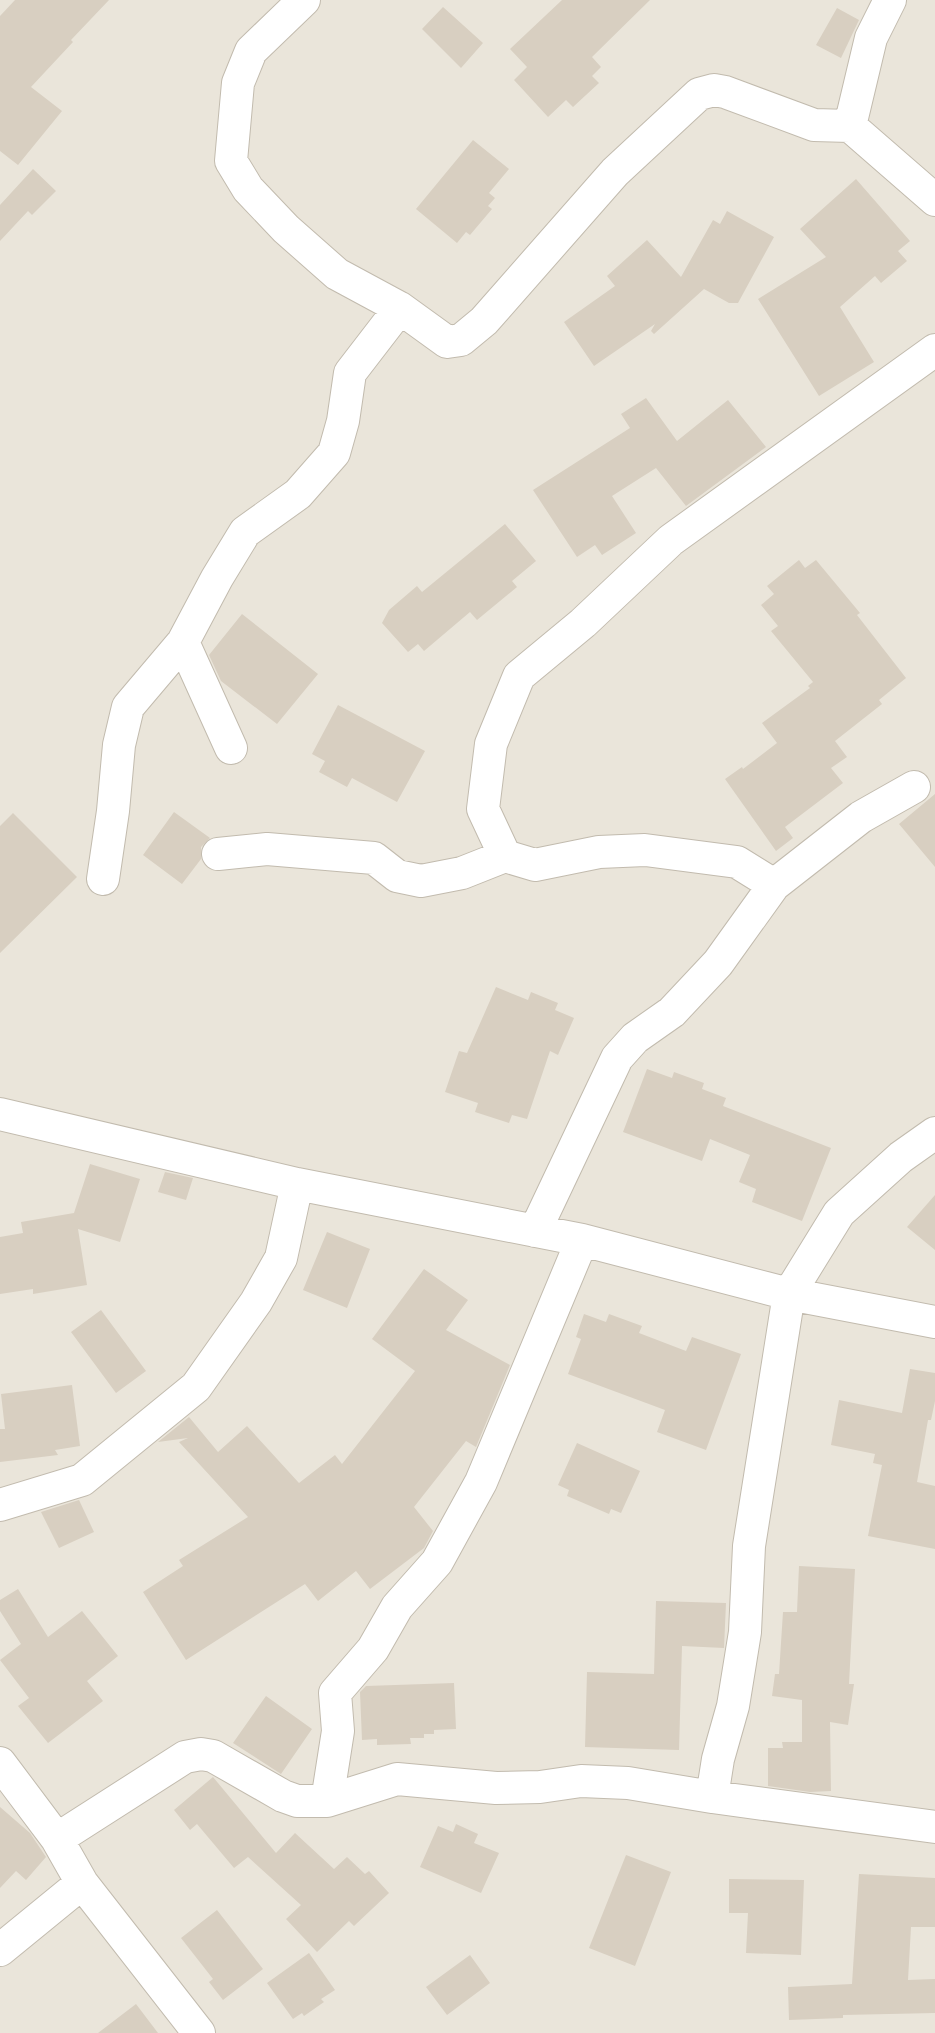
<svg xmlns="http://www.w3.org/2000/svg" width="935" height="2033" viewBox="0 0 935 2033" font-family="Karla,sans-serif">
<rect width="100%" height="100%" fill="#f6f3ec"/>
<path fill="#eae5da" d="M 0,0 L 935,0 L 935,2033 L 0,2033 Z"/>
<path fill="#d8cfc1" d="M 15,0 L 109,0 L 71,40 L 73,42 L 31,87 L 62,111 L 18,165 L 0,151 L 0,16 Z
M 562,0 L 650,0 L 592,57 L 601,67 L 592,76 L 599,83 L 573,107 L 566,100 L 548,117 L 514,80 L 527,67 L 510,49 Z
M 443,7 L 483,43 L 461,68 L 422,29 Z
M 837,8 L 859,20 L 841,58 L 816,45 Z
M 473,140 L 509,169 L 489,193 L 495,198 L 488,206 L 492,209 L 470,235 L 466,232 L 457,243 L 416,209 Z
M 33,169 L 56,191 L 32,215 L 28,211 L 0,241 L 0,205 Z
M 856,179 L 910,241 L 898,251 L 907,261 L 881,283 L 875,276 L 840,307 L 874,362 L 819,396 L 758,299 L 826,257 L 800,229 Z
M 727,211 L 774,237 L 738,303 L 729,303 L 704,289 L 654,334 L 651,331 L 655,324 L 594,366 L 564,322 L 615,286 L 607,276 L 647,240 L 681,277 L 713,220 L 720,224 Z
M 646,398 L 677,441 L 728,400 L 766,447 L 686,506 L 656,468 L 612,496 L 636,533 L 602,555 L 595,545 L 577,557 L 533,490 L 630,428 L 621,414 Z
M 505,524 L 536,561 L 512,581 L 517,587 L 477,620 L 470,612 L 424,651 L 418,644 L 408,652 L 382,623 L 389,610 L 417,586 L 422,592 Z
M 799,560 L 805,568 L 816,560 L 860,613 L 857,615 L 906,678 L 879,700 L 882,704 L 835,741 L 847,757 L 831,768 L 843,783 L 785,827 L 793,838 L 776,851 L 725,779 L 742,767 L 743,769 L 777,743 L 762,723 L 810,688 L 808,686 L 813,682 L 771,631 L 778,626 L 761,605 L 774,594 L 767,586 Z
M 242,614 L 318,674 L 277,724 L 221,681 L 209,655 Z
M 338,705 L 425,751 L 397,802 L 352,778 L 347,787 L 319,772 L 325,761 L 312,754 Z
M 935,794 L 935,867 L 899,824 Z
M 174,812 L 210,838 L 201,847 L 201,859 L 182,884 L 143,855 Z
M 13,813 L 77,877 L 0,953 L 0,826 Z
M 496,987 L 528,1000 L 531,992 L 558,1003 L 555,1010 L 574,1018 L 558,1055 L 550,1051 L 527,1119 L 512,1115 L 509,1123 L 475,1112 L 478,1103 L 445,1092 L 459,1051 L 467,1053 Z
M 647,1069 L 672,1078 L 674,1072 L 704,1083 L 702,1089 L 726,1098 L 723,1106 L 831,1148 L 802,1221 L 752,1202 L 756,1189 L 739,1182 L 750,1155 L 710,1139 L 702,1161 L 623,1132 Z
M 90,1164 L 140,1179 L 120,1242 L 78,1229 L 87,1285 L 33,1294 L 33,1289 L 0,1294 L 0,1237 L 23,1233 L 21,1222 L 74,1213 Z
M 165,1172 L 193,1178 L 186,1200 L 158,1192 Z
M 935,1195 L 935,1250 L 907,1227 Z
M 327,1232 L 370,1249 L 347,1308 L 303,1290 Z
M 424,1269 L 468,1300 L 446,1330 L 510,1365 L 476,1447 L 466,1441 L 414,1507 L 433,1531 L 424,1548 L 370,1589 L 356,1571 L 318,1601 L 305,1584 L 186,1660 L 143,1592 L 183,1566 L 179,1560 L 248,1517 L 179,1442 L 188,1438 L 158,1442 L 189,1417 L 218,1452 L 247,1426 L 299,1483 L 335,1455 L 342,1464 L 415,1371 L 372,1339 Z
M 101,1310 L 146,1371 L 116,1393 L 71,1332 Z
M 584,1314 L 606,1322 L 609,1314 L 642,1326 L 639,1333 L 686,1351 L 692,1337 L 741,1354 L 706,1450 L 657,1432 L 665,1410 L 568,1374 L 581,1339 L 576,1337 Z
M 910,1369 L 935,1373 L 935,1401 L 931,1420 L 928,1420 L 917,1482 L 935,1486 L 935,1549 L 868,1536 L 882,1465 L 873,1463 L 875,1454 L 831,1445 L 839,1400 L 902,1413 Z
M 72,1385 L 80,1446 L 55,1450 L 58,1455 L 0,1462 L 0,1429 L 5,1429 L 1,1394 Z
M 577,1443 L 640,1471 L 621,1513 L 611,1509 L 609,1514 L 567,1496 L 569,1490 L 558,1485 Z
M 79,1500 L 94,1532 L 59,1548 L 41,1512 Z
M 799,1566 L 855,1569 L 849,1684 L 854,1684 L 848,1725 L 830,1722 L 831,1791 L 810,1792 L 768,1786 L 768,1748 L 783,1748 L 782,1742 L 802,1742 L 802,1700 L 772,1696 L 775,1674 L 779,1674 L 783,1612 L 797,1612 Z
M 18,1589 L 48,1637 L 82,1611 L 118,1656 L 87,1681 L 103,1701 L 48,1743 L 18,1706 L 29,1698 L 0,1660 L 21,1644 L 0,1611 L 0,1600 Z
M 656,1601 L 726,1603 L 724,1648 L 682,1646 L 679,1750 L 585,1747 L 587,1672 L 654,1674 Z
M 454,1683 L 456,1729 L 434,1730 L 434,1734 L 424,1734 L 424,1738 L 410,1738 L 411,1744 L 377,1745 L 377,1739 L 362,1740 L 360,1692 L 366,1686 Z
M 266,1696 L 312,1729 L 281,1774 L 233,1743 Z
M 213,1777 L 276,1853 L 295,1833 L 334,1869 L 347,1857 L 365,1874 L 369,1871 L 389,1893 L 354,1926 L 349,1921 L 317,1952 L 286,1919 L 301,1905 L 248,1857 L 234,1868 L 197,1824 L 190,1830 L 174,1810 Z
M 0,1807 L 30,1833 L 46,1857 L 26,1880 L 16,1871 L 0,1888 Z
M 456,1824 L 478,1834 L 474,1843 L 499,1853 L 481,1893 L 420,1867 L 438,1826 L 453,1832 Z
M 626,1855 L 671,1872 L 635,1966 L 589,1948 Z
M 859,1874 L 935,1878 L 935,1927 L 911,1927 L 908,1980 L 935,1979 L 935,2013 L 843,2015 L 843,2018 L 789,2020 L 788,1987 L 852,1984 Z
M 729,1879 L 804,1880 L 801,1955 L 746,1953 L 748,1913 L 729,1913 Z
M 217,1910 L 263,1969 L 223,2000 L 209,1982 L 213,1979 L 181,1938 Z
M 309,1953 L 335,1990 L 321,1999 L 324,2002 L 304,2016 L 302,2013 L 293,2019 L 267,1983 Z
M 470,1955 L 490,1983 L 447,2015 L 426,1987 Z
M 136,2004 L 158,2033 L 98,2033 Z"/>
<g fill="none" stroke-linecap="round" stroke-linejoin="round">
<g stroke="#c2bbae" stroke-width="34">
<path id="street" d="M 304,0 L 251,51 L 238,83 L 231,161 L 248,189 L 286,229 L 337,274 L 400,308 L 447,342 L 461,340 L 484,321 L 615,172 L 699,94 L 714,90 L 725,92 L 814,125 L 850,126 L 871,38 L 890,0
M 850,126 L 935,200
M 231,748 L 183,642 L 217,578 L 245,532 L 298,494 L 334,453 L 343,421 L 350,373 L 400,308
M 218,854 L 267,849 L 374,858 L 397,876 L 421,881 L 462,873 L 505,856 L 535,865 L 599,852 L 645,850 L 737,862 L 774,885
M 505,856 L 483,809 L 491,744 L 519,676 L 583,623 L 671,540 L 935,350
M 103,879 L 113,811 L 119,745 L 128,707 L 183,642
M 0,1114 L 297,1184 L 582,1240 L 789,1294 L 935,1322
M 535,1231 L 617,1058 L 635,1038 L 672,1012 L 718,963 L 774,885 L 861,817 L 914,787
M 0,1505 L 82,1480 L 196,1387 L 256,1302 L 281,1258 L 297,1184
M 0,1763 L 57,1839 L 82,1883 L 199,2033
M 712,1797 L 935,1827
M 327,1801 L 338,1731 L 335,1693 L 373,1649 L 397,1607 L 437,1562 L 481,1482 L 582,1240
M 57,1839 L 185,1757 L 201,1754 L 213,1756 L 283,1796 L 297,1801 L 327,1801 L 397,1779 L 496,1788 L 540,1787 L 581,1781 L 628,1783 L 712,1797 L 718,1759 L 733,1706 L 745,1632 L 749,1546 L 789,1294 L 839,1213 L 901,1157 L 935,1133
M 0,1950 L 82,1883"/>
</g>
<use href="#street" stroke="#fff" stroke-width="32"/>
</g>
</svg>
